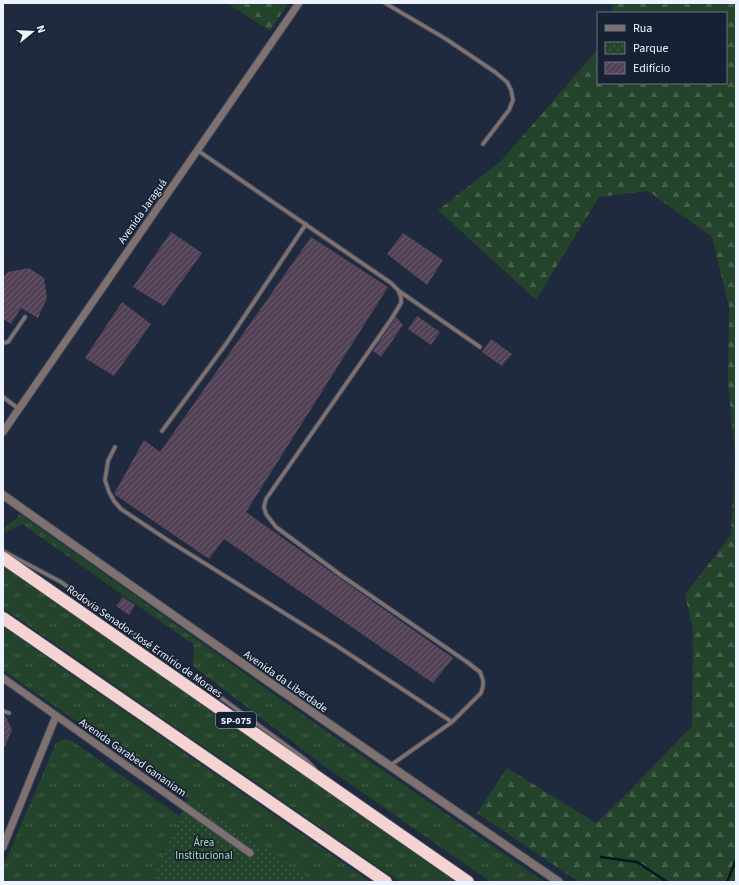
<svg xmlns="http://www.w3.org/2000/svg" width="739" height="885" viewBox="0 0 739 885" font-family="'Source Sans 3',sans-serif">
<defs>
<pattern id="grass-tufts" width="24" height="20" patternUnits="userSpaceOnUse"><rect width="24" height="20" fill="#24432b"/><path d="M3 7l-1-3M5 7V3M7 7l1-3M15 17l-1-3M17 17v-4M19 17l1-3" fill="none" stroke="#445f4b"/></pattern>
<pattern id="forest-firs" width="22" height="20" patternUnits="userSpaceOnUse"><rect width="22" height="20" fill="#24432b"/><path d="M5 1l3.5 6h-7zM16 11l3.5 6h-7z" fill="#445f4b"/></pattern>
<pattern id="park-dots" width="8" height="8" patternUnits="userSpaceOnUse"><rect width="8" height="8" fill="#24432b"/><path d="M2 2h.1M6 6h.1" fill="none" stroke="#445f4b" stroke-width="1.8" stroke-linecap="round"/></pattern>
<pattern id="building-hatch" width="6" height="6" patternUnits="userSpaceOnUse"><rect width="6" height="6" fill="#534255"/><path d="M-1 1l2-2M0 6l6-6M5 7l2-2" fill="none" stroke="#6c5e6e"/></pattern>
</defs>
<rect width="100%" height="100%" fill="#1f2a3e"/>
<path fill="url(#grass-tufts)" d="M 20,514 L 323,729 L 545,882 L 491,882 L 327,768 L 193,666 L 194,645 L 22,524 L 3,534 L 3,529 L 16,519 Z
M 3,565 L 460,882 L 400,882 L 3,608 Z
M 3,627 L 371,882 L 313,882 L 188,799 L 3,670 Z
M 66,739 L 72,741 L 260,872 L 250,882 L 3,882 L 3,867 L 56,743 L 61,740 Z"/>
<path fill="url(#forest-firs)" d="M 227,3 L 288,3 L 270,31 Z
M 613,3 L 736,3 L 736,882 L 579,882 L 477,813 L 507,768 L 596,823 L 630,790 L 692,726 L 693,630 L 685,595 L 731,535 L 735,456 L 728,382 L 729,307 L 712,237 L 648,191 L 599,197 L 536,300 L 438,210 L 501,161 L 598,49 L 598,83 L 726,83 L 726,13 L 611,13 Z"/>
<path fill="url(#park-dots)" d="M 188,799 L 277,856 L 315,882 L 152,882 Z"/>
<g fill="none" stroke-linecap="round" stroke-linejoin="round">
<path stroke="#011a20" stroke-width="2.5" d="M 601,857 L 637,862 L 667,882
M 727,882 L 736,860"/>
</g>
<path fill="url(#building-hatch)" d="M 171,232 L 202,253 L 164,306 L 133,287 Z
M 403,233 L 443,260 L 427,285 L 387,254 Z
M 311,237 L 388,287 L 246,512 L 453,658 L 433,683 L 224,539 L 209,559 L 114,494 L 144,440 L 160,452 Z
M 29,268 L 44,278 L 47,298 L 38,318 L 21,308 L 11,324 L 3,319 L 3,278 L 8,272 Z
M 122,302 L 151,324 L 114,376 L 85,358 Z
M 417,316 L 440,332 L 431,345 L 408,329 Z
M 396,317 L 403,325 L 381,357 L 373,351 Z
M 491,339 L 512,354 L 502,366 L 482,352 Z
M 123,597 L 135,605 L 129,615 L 116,606 Z
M 3,714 L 5,715 L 12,730 L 3,751 Z"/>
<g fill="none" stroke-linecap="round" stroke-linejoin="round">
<g stroke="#3c4659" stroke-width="5.5">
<path id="service" d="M 385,3 L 446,39 L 495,72 L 507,82 L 511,90 L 513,100 L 509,110 L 483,144
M 399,291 L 480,347
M 3,343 L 8,342 L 25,317
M 3,397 L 19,409
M 162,431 L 226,344 L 306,224
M 115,447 L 108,461 L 105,480 L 109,492 L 114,501 L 121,509 L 169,541 L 337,646 L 452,722 L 481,693 L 483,686 L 483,680 L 480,672 L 467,662 L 342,576 L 276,527 L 266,514 L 264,507 L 266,499 L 392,318 L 401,303 L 401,297 L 398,290 L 391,283 L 197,150
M 3,551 L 61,582 L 138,637 L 306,760 L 315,769
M 3,711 L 9,713
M 391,765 L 452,722"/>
</g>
<g stroke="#3c4659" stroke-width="9">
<path id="minor" d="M 3,432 L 299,3
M 3,678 L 250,853
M 3,847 L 56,716"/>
</g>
<g stroke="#3c4659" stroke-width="10">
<path id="tertiary" d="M 3,495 C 187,626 372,754 559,882"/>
</g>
<g stroke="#3c4659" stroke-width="14">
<path id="motorway" d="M 3,558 L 468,882
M 3,618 L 386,882"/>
</g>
<use href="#service" stroke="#7e7170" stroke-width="3.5"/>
<use href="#minor" stroke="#7e7170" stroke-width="7"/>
<use href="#tertiary" stroke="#7e7170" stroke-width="8"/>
<use href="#motorway" stroke="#f5d3d2" stroke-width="12"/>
</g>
<g text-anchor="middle" stroke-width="3.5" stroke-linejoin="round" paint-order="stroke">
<rect fill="#162133" stroke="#adb5c2" stroke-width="1" x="216" y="712" width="40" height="16" rx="3"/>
<g font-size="10" font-weight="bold" fill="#eef4ff">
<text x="236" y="724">SP-075</text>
</g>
<g font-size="11" fill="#eef4ff" stroke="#162133">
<text transform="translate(142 211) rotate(-55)" y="4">Avenida Jaraguá</text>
<text transform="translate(145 641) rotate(35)" y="4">Rodovia Senador José Ermírio de Moraes</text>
<text transform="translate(286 681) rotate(35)" y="4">Avenida da Liberdade</text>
<text transform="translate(133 757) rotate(35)" y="4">Avenida Garabed Gananiam</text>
</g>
<g font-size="11" fill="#a7dfb1" stroke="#162133">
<text x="204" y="846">Área<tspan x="204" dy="13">Institucional</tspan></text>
</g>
</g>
<rect width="739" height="885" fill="none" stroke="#eef4ff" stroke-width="8"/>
<rect x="597" y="12" width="130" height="72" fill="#162133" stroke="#6c7585"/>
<rect x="605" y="25" width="20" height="6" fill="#7e7170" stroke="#6c7585"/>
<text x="633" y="32" font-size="12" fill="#eef4ff">Rua</text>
<rect x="605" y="42" width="20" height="12" fill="url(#park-dots)" stroke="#6c7585"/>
<text x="633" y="52" font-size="12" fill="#eef4ff">Parque</text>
<rect x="605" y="62" width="20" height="12" fill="url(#building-hatch)" stroke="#6c7585"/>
<text x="633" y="72" font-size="12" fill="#eef4ff">Edifício</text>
<g transform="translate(32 32) rotate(72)" stroke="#162133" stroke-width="3" paint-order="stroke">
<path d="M0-3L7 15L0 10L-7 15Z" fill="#eef4ff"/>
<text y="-6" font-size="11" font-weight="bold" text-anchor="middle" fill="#eef4ff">N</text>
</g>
</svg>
